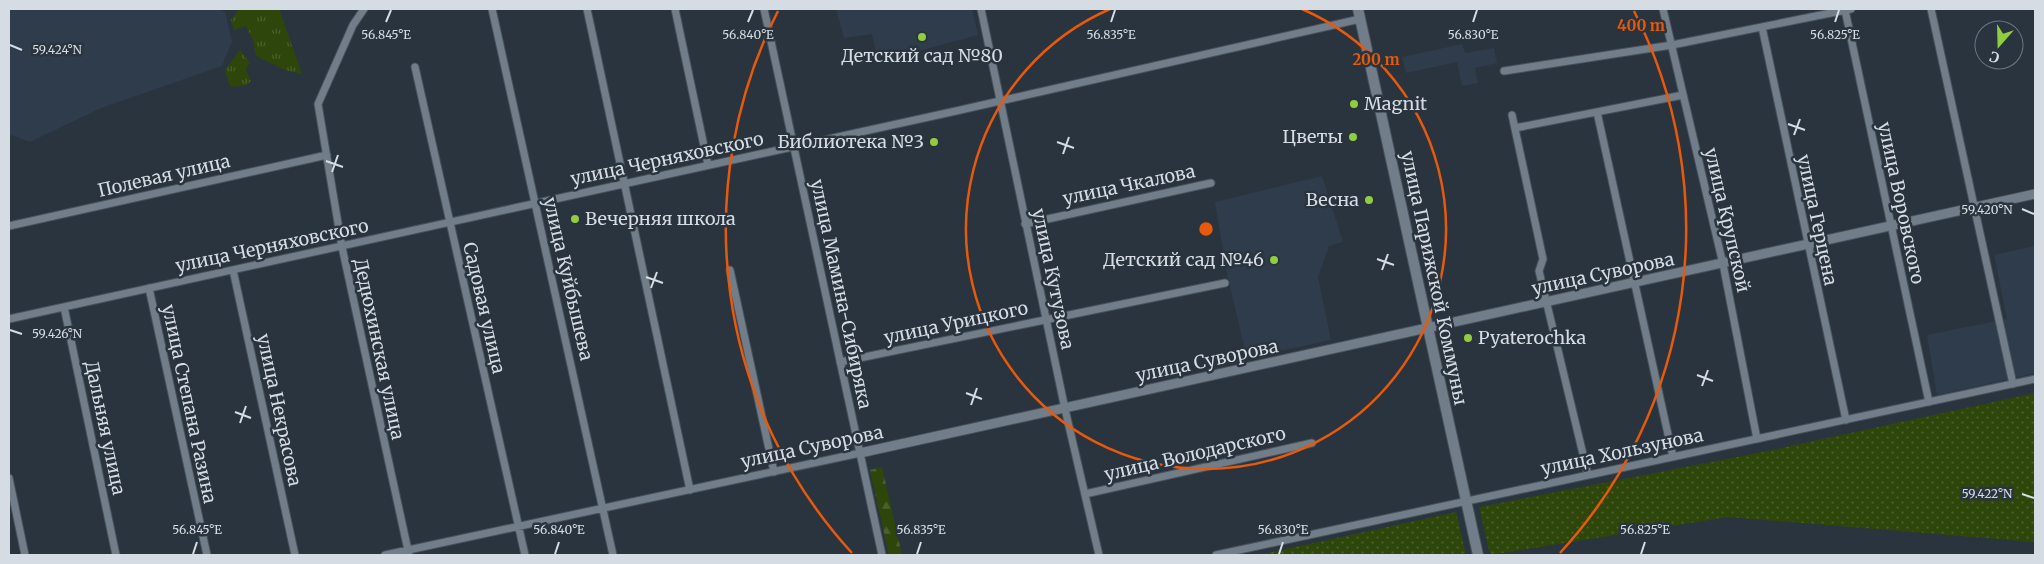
<svg xmlns="http://www.w3.org/2000/svg" width="2044" height="564" viewBox="0 0 2044 564" font-family="Merriweather,serif">
<defs>
<pattern id="grass-tufts" width="24" height="20" patternUnits="userSpaceOnUse" patternTransform="scale(1.25)"><rect width="24" height="20" fill="#2e460a"/><path d="M3 7l-1-3M5 7V3M7 7l1-3M15 17l-1-3M17 17v-4M19 17l1-3" fill="none" stroke="#4b602e"/></pattern>
<pattern id="forest-firs" width="22" height="20" patternUnits="userSpaceOnUse" patternTransform="scale(1.25)"><rect width="22" height="20" fill="#2e460a"/><path d="M5 1l3.5 6h-7zM16 11l3.5 6h-7z" fill="#4b602e"/></pattern>
<pattern id="park-dots" width="8" height="8" patternUnits="userSpaceOnUse" patternTransform="scale(1.25)"><rect width="8" height="8" fill="#2e460a"/><path d="M2 2h.1M6 6h.1" fill="none" stroke="#4b602e" stroke-width="1.8" stroke-linecap="round"/></pattern>
</defs>
<rect width="100%" height="100%" fill="#2a343e"/>
<path fill="#2e3c4c" d="M 9,9 L 219,9 L 225,12 L 232,41 L 222,66 L 101,108 L 30,142 L 9,134 Z
M 836,9 L 972,9 L 978,35 L 878,62 L 872,34 L 844,38 Z
M 1462,44 L 1465,53 L 1494,48 L 1497,63 L 1475,68 L 1478,83 L 1462,86 L 1457,62 L 1406,73 L 1402,57 Z
M 1322,176 L 1343,242 L 1329,246 L 1318,277 L 1331,340 L 1247,358 L 1227,274 L 1215,202 Z
M 2035,246 L 2035,373 L 1937,395 L 1927,335 L 2007,319 L 1994,255 Z"/>
<path fill="url(#grass-tufts)" d="M 239,9 L 279,9 L 302,74 L 285,70 L 256,56 L 253,40 L 246,26 L 234,30 L 231,20 Z
M 240,50 L 250,63 L 246,69 L 251,81 L 246,85 L 230,87 L 225,70 Z"/>
<path fill="url(#forest-firs)" d="M 882,467 L 902,555 L 889,555 L 870,470 Z"/>
<path fill="url(#park-dots)" d="M 2035,393 L 2035,542 L 1728,517 L 1490,555 L 1479,507 L 1768,451 Z
M 1456,512 L 1466,555 L 1258,555 Z"/>
<g fill="none" stroke-linecap="round" stroke-linejoin="round">
<g stroke="#49515a" stroke-width="9">
<path id="minor" d="M 364,9 L 353,25 L 318,104 L 342,247 L 409,555
M 492,9 L 613,555
M 587,9 L 690,490
M 675,9 L 708,165
M 764,9 L 882,555
M 981,9 L 1065,409 L 1099,555
M 1663,9 L 1723,264 L 1757,439
M 1931,9 L 2013,384
M 1845,10 L 1929,402
M 1762,27 L 1846,420
M 415,67 L 525,555
M 1504,71 L 1672,45 L 1851,9
M 1597,112 L 1673,457
M 1512,115 L 1543,259 L 1539,271 L 1588,475
M 1515,128 L 1683,95
M 1025,224 L 1211,183
M 9,226 L 327,155
M 233,270 L 295,555
M 730,270 L 774,472
M 149,288 L 207,555
M 64,307 L 116,555
M 9,319 L 956,111 L 1360,19
M 840,362 L 1225,283
M 9,478 L 25,555
M 1085,494 L 1312,443
M 385,555 L 860,453
M 1216,555 L 2035,379"/>
</g>
<g stroke="#49515a" stroke-width="11">
<path id="tertiary" d="M 860,453 L 2035,194"/>
</g>
<g stroke="#49515a" stroke-width="12">
<path id="secondary" d="M 1358,9 L 1478,555"/>
</g>
<use href="#minor" stroke="#717d89" stroke-width="7"/>
<use href="#tertiary" stroke="#717d89" stroke-width="9"/>
<use href="#secondary" stroke="#717d89" stroke-width="10"/>
</g>
<path fill="none" stroke="#d5dce3" stroke-width="2" d="M 386,22 L 391,10M 748,22 L 753,10M 1111,22 L 1115,10M 1473,22 L 1477,10M 1835,22 L 1839,10M 10,45 L 22,50M 1788,124 L 1805,130M 1794,135 L 1800,119M 1057,142 L 1074,148M 1063,154 L 1069,137M 326,161 L 343,167M 332,172 L 338,155M 2022,209 L 2034,214M 1377,259 L 1394,265M 1382,270 L 1388,254M 646,277 L 663,283M 651,288 L 657,272M 10,330 L 22,334M 1697,375 L 1713,381M 1702,386 L 1708,370M 966,393 L 982,399M 971,405 L 977,388M 235,412 L 251,418M 240,423 L 246,406M 2022,494 L 2034,498M 193,554 L 197,542M 555,554 L 559,542M 917,554 L 921,542M 1279,554 L 1283,542M 1641,554 L 1645,542"/>
<g fill="none" stroke="#e8590c" stroke-width="2.5">
<path d="M1302 9A240 240 0 1 1 1110 9"/>
<path d="M852 553A480 480 0 0 1 778 11M1634 11A480 480 0 0 1 1560 553"/>
</g>
<g fill="#92cd3f" stroke="#2a343e" stroke-width="2">
<circle cx="922" cy="37" r="5"/>
<circle cx="1354" cy="104" r="5"/>
<circle cx="1353" cy="137" r="5"/>
<circle cx="934" cy="142" r="5"/>
<circle cx="1369" cy="200" r="5"/>
<circle cx="575" cy="219" r="5"/>
<circle cx="1274" cy="260" r="5"/>
<circle cx="1468" cy="338" r="5"/>
</g>
<g text-anchor="middle" stroke-width="5" stroke-linejoin="round" paint-order="stroke">
<g font-size="18" fill="#d5dce3" stroke="#2a343e" text-anchor="end">
<text x="922" y="62" text-anchor="middle">Детский сад №80</text>
<text x="1364" y="110" text-anchor="start">Magnit</text>
<text x="1343" y="143">Цветы</text>
<text x="924" y="148">Библиотека №3</text>
<text x="1359" y="206">Весна</text>
<text x="585" y="225" text-anchor="start">Вечерняя школа</text>
<text x="1264" y="266">Детский сад №46</text>
<text x="1478" y="344" text-anchor="start">Pyaterochka</text>
</g>
<g font-size="18" fill="#d5dce3" stroke="#2a343e">
<text transform="translate(667 159) rotate(-12)" y="6">улица Черняховского</text>
<text transform="translate(164 176) rotate(-13)" y="6">Полевая улица</text>
<text transform="translate(1129 185) rotate(-12)" y="6">улица Чкалова</text>
<text transform="translate(1901 203) rotate(78)" y="6">улица Воровского</text>
<text transform="translate(1727 220) rotate(77)" y="6">улица Крупской</text>
<text transform="translate(1817 220) rotate(78)" y="6">улица Герцена</text>
<text transform="translate(272 246) rotate(-12)" y="6">улица Черняховского</text>
<text transform="translate(1603 274) rotate(-12)" y="6">улица Суворова</text>
<text transform="translate(1434 278) rotate(78)" y="6">улица Парижской Коммуны</text>
<text transform="translate(568 279) rotate(77)" y="6">улица Куйбышева</text>
<text transform="translate(1053 279) rotate(78)" y="6">улица Кутузова</text>
<text transform="translate(841 294) rotate(78)" y="6">улица Мамина-Сибиряка</text>
<text transform="translate(484 308) rotate(77)" y="6">Садовая улица</text>
<text transform="translate(956 323) rotate(-12)" y="6">улица Урицкого</text>
<text transform="translate(379 349) rotate(78)" y="6">Дедюхинская улица</text>
<text transform="translate(1207 361) rotate(-12)" y="6">улица Суворова</text>
<text transform="translate(189 404) rotate(78)" y="6">улица Степана Разина</text>
<text transform="translate(279 410) rotate(78)" y="6">улица Некрасова</text>
<text transform="translate(105 428) rotate(78)" y="6">Дальняя улица</text>
<text transform="translate(812 447) rotate(-12)" y="6">улица Суворова</text>
<text transform="translate(1622 452) rotate(-12)" y="6">улица Хользунова</text>
<text transform="translate(1195 454) rotate(-13)" y="6">улица Володарского</text>
</g>
</g>
<g font-size="12" text-anchor="middle" fill="#d5dce3" stroke="#2a343e" stroke-width="5" stroke-linejoin="round" paint-order="stroke">
<text x="386" y="39">56.845°E</text>
<text x="1111" y="39">56.835°E</text>
<text x="1835" y="39">56.825°E</text>
<text x="748" y="39">56.840°E</text>
<text x="1473" y="39">56.830°E</text>
<text x="57" y="54">59.424°N</text>
<text x="1987" y="214">59.420°N</text>
<text x="57" y="338">59.426°N</text>
<text x="1987" y="498">59.422°N</text>
<text x="197" y="534">56.845°E</text>
<text x="559" y="534">56.840°E</text>
<text x="921" y="534">56.835°E</text>
<text x="1283" y="534">56.830°E</text>
<text x="1645" y="534">56.825°E</text>
</g>
<circle cx="1206" cy="229" r="8" fill="#e8590c" stroke="#2a343e" stroke-width="2.5"/>
<g font-size="15" text-anchor="middle" font-weight="bold" fill="#e8590c" stroke="#2a343e" stroke-width="5" stroke-linejoin="round" paint-order="stroke">
<text x="1641" y="31">400 m</text>
<text x="1376" y="65">200 m</text>
</g>
<rect width="2044" height="564" fill="none" stroke="#d5dce3" stroke-width="20"/>
<g transform="translate(1999 45) rotate(200)"><circle r="24" fill="#2a343e" stroke="#6e7780"/>
<path d="M0-4L9 19L0 12L-9 19Z" fill="#92cd3f"/>
<text y="-8" font-size="14" font-weight="bold" text-anchor="middle" fill="#d5dce3">С</text>
</g>
</svg>
